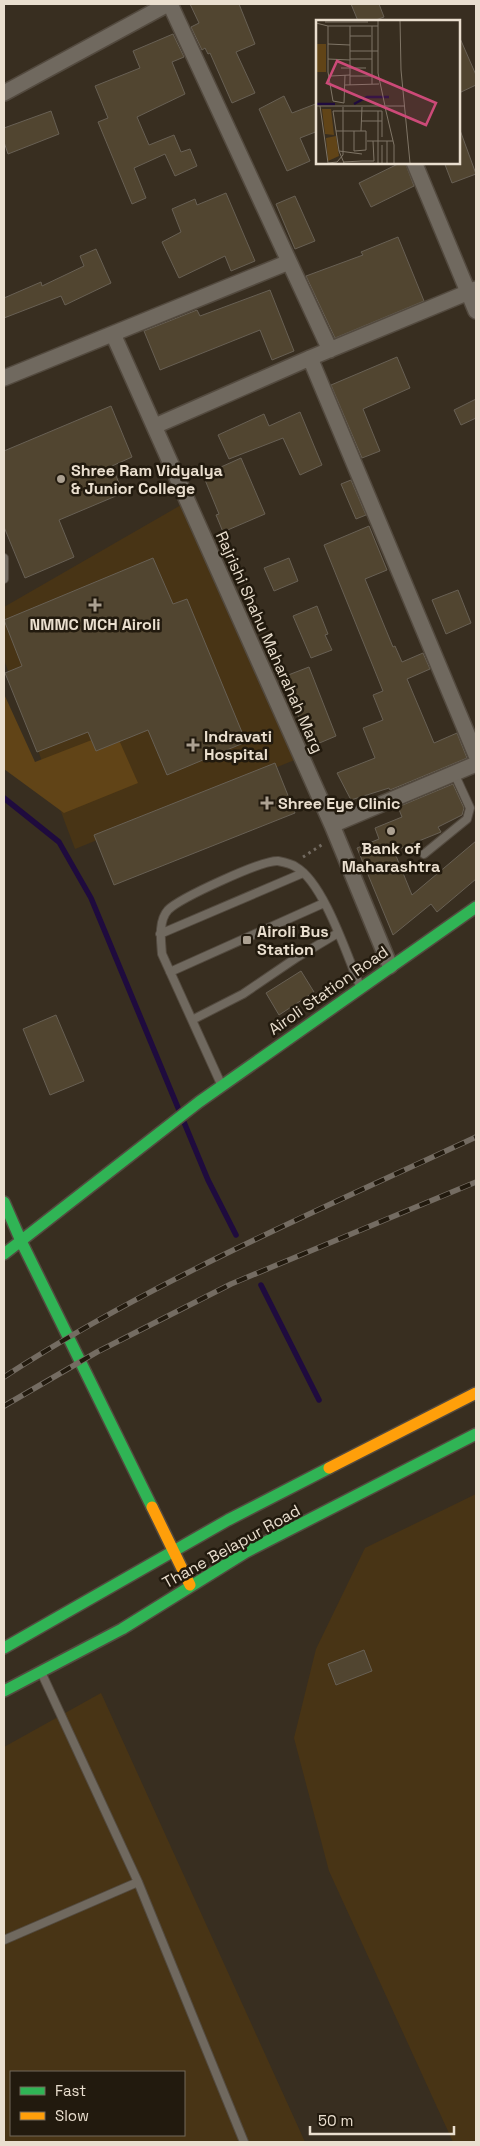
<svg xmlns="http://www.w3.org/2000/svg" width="480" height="2146" viewBox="0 0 480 2146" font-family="'Space Grotesk',sans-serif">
<rect width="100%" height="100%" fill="#382e20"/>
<path fill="#483415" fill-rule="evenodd" d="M 181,505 L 302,757 L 75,849 L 4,660 L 4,607 Z
M 476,1494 L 476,2142 L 453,2142 L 329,1871 L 294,1738 L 316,1649 L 365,1548 Z
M 101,1693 L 305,2142 L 4,2142 L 4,1747 ZM 11,2072 L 184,2072 L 184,2135 L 11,2135 Z"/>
<path fill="#614417" d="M 4,694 L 35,762 L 115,731 L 138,783 L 64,813 L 4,769 Z"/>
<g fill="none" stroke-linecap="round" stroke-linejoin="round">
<path stroke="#1f0b3e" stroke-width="5.5" d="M 4,798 L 59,842 L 91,898 L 208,1180 L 236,1235
M 261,1285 L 319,1400"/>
</g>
<path fill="#514530" stroke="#686054" d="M 190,4 L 239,4 L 255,44 L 236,52 L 255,93 L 232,103 L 210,53 L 208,54 L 205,48 L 202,50 L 191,27 L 199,23 Z
M 351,4 L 379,4 L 384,17 L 373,21 L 358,21 Z
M 173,34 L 184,57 L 172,62 L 185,94 L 137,117 L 149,145 L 174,135 L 181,152 L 190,149 L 197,166 L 175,176 L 165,154 L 134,168 L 146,198 L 132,204 L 98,122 L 108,118 L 95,86 L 140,68 L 133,51 Z
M 459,36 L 476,75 L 476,85 L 459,93 Z
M 284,96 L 292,113 L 318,103 L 318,131 L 300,138 L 310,161 L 287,171 L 259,109 Z
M 51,111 L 59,134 L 8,154 L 4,142 L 4,128 Z
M 459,130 L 460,130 L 476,174 L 452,183 L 444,162 L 459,162 Z
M 402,162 L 405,162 L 414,186 L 371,207 L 359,183 Z
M 226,193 L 255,261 L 231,271 L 225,256 L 179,278 L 162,242 L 181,232 L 172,209 L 195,199 L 197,205 Z
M 295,196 L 315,241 L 295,249 L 276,204 Z
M 398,237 L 424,301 L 335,338 L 306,276 L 363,255 L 361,252 Z
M 96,249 L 111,283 L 65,305 L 61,296 L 4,318 L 4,298 L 41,282 L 42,286 L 84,266 L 80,256 Z
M 270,290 L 294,351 L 272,360 L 260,330 L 160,370 L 144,331 L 197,310 L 200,316 Z
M 397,357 L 410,388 L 363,409 L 380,451 L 362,458 L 331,385 Z
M 476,399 L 476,418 L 461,425 L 454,410 Z
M 111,406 L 132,457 L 112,466 L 123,493 L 59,520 L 74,557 L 25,578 L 4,527 L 4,451 Z
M 300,412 L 322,465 L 300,475 L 283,438 L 229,459 L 218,435 L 264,414 L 269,426 Z
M 241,458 L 265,514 L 223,532 L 216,515 L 219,514 L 203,475 Z
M 351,480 L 366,515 L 356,519 L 341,484 Z
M 369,526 L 387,570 L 365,579 L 393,647 L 395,646 L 402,662 L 423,653 L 430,669 L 407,679 L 434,743 L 457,733 L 467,758 L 390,790 L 389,788 L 351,800 L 337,773 L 375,758 L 363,728 L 383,720 L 373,695 L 383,691 L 324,545 Z
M 153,558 L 173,604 L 187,599 L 246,742 L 167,775 L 148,730 L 96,751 L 88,732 L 37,752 L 5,673 L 22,666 L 4,620 Z
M 289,558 L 298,581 L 274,591 L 264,568 Z
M 458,590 L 471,623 L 446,634 L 432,600 Z
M 317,606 L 328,634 L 325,635 L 332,650 L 311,658 L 293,616 Z
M 309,667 L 336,736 L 310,747 L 283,677 Z
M 275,763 L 295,813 L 114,885 L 94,835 Z
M 453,784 L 464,808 L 462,815 L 438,827 L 441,832 L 394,851 L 412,895 L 476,841 L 476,879 L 437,912 L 431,904 L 393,935 L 357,848 L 379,839 L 375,828 L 402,817 L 398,807 Z
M 301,971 L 314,992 L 279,1015 L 266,993 Z
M 56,1015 L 84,1081 L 50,1095 L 23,1029 Z
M 364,1650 L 372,1671 L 336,1685 L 328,1664 Z"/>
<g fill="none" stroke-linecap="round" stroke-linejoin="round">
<g stroke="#534a3f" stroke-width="10">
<path id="lane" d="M 4,558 L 4,579
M 424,854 L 467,819 L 470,808 L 454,773
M 160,934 L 303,873
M 170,972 L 324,903
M 192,1020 L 243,994 L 296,958 L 338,933
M 221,1084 L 162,954 C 161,941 158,921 168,910 C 180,898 262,860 278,861 C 283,862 292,864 296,867 C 324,883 347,956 360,986
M 42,1674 L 138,1882 L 244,2142
M 4,1940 L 138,1882"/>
</g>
<g stroke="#534a3f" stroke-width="18">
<path id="street" d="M 170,4 L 330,350
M 4,93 L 168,4
M 414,162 L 476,311
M 113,334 L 332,825 L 390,966
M 310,358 L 476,755
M 4,378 L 289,262
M 155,426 L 310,358 L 476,289
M 332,825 L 476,764"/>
</g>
<g stroke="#534a3f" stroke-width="14">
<path id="fast" d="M 4,1202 L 21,1241 L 152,1507
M 4,1254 L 199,1102 L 476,907
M 4,1648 L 228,1520 L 329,1468
M 4,1691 L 122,1629 L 246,1552 L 476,1434"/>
</g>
<g stroke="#534a3f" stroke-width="14">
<path id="slow" d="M 329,1468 L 476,1393
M 152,1507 L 190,1585"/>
</g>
<path stroke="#736b61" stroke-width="3" stroke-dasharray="2.5 4" stroke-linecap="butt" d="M 303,857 L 323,844"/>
<use href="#lane" stroke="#70695f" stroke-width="8"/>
<use href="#street" stroke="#70695f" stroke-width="15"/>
<use href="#fast" stroke="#30b455" stroke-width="11"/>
<use href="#slow" stroke="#ff9f0a" stroke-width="11"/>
<g stroke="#746c62" stroke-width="5.5">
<path id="rail" d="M 4,1377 C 152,1281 317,1211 476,1137
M 4,1406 L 97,1352 L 231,1284 L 476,1182"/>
</g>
<use href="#rail" stroke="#221a0e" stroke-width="4" stroke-dasharray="11" stroke-linecap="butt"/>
</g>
<g fill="#aca192" stroke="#221a0e" stroke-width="2">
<circle cx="61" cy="479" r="5"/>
<path d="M92.5 597.5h5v5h5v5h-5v5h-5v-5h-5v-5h5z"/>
<path d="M190.5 737.5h5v5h5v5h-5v5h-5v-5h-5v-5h5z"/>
<path d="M264.5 795.5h5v5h5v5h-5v5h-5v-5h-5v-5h5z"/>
<circle cx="391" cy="831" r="5"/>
<rect x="242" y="935" width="10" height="10" rx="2.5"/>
</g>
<g text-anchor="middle" stroke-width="5" stroke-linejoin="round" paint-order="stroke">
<g font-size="16" font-weight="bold" fill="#eadfcf" stroke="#221a0e" text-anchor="start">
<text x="71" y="476">Shree Ram Vidyalya<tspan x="71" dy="18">&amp; Junior College</tspan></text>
<text x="95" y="630" text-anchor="middle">NMMC MCH Airoli</text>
<text x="204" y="742">Indravati<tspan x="204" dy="18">Hospital</tspan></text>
<text x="278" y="809">Shree Eye Clinic</text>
<text x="391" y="854" text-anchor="middle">Bank of<tspan x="391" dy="18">Maharashtra</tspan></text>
<text x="257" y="937">Airoli Bus<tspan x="257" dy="18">Station</tspan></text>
</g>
<g font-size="16" fill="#eadfcf" stroke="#221a0e">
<text transform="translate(270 642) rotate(66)" y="6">Rajrishi Shahu Maharahah Marg</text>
<text transform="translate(328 990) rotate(-35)" y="6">Airoli Station Road</text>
<text transform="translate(231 1546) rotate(-29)" y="6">Thane Belapur Road</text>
</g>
</g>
<g transform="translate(316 20)">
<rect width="144" height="144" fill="#382e20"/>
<path d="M 0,24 L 10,24 L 10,52 L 0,52 ZM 6,89 L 15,89 L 18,115 L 9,114 ZM 20,116 L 23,136 L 12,141 L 10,118 Z" fill="#614417"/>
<path fill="none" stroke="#1f0b3e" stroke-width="2.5" d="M 0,84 L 19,84M 38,84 L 51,77 L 73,77"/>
<path fill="none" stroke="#7f7566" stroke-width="1" d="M 62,0 L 62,53 L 69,86M 84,0 L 85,50 L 94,143M 9,2 L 52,2M 0,3 L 12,6 L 62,6M 12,6 L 12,52 L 17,81 L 28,83M 56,6 L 56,64M 34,16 L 55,16M 12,24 L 34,25M 34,31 L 62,31M 12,39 L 34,40M 34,39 L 56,39M 25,48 L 50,48M 15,56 L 34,55M 34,56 L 56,56M 29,65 L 63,64M 34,65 L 34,6M 28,83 L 29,55M 0,86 L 88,86M 4,86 L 12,143M 69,87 L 78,125 L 78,143M 17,91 L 66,91 L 66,101 L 45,101M 17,91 L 23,131 L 28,143M 62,91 L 62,143M 66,101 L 66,117M 20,111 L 50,111 L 50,130 L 38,131 L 38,111M 45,111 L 46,87M 51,121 L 77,121M 23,131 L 46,134M 46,141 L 58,141 L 57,121M 27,142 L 46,141M 12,143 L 21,142 L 27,135 L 27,87M 66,143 L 66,125M 71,143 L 71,121"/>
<path fill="#cc4a78" fill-opacity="0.15" stroke="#cc4a78" stroke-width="2.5" d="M 21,41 L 120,83 L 110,105 L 11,63 Z"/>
<rect width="144" height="144" fill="none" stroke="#eadfcf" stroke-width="2.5"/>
</g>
<rect width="480" height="2146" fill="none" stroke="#eadfcf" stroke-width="10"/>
<rect x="10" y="2071" width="175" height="65" fill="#221a0e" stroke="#72695b"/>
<rect x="20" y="2087" width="25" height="8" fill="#30b455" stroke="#72695b"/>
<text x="55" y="2096" font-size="15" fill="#eadfcf">Fast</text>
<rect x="20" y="2112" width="25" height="8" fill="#ff9f0a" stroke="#72695b"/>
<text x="55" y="2121" font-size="15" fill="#eadfcf">Slow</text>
<path d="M310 2126v8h144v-8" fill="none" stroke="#eadfcf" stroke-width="2.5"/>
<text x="318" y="2126" font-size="15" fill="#eadfcf" stroke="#221a0e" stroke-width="4" paint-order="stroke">50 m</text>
</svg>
